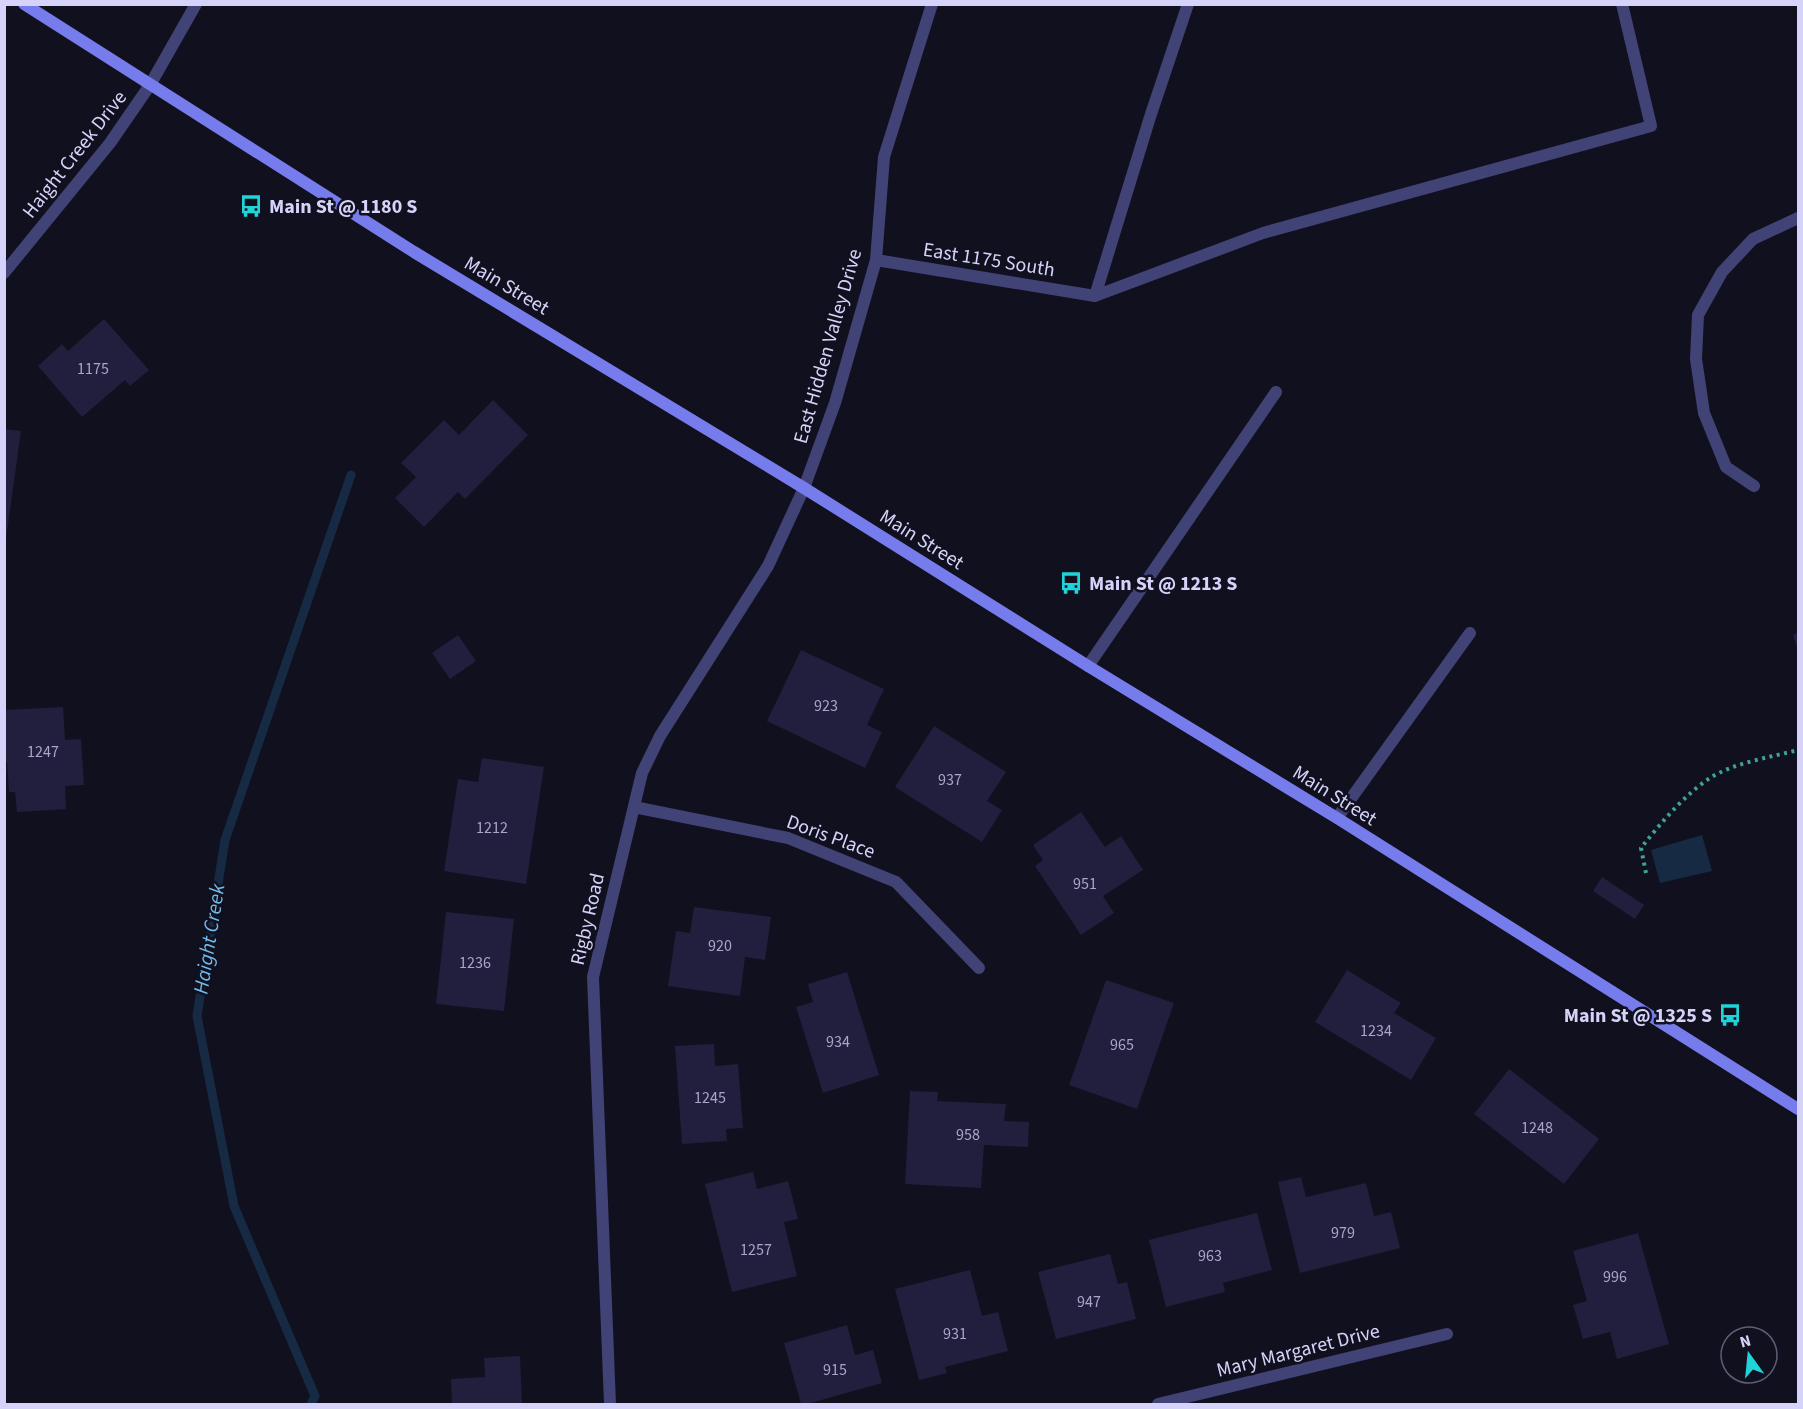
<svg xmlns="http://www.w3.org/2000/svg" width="1803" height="1409" viewBox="0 0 1803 1409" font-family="'Source Sans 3',sans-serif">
<rect width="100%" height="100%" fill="#11101f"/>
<path fill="#162a43" d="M 1702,835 L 1712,871 L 1660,883 L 1651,850 Z"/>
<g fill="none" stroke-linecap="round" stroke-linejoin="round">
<path stroke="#162a43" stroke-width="9" d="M 311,1404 L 315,1396 L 234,1206 L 197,1016 L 225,840 L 351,475"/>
</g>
<path fill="#221e3d" d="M 104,319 L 149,370 L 130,386 L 125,380 L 82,417 L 38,366 L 62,344 L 68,351 Z
M 493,400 L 528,435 L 465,499 L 458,492 L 424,527 L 395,498 L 416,477 L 401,463 L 444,420 L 459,435 Z
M 4,429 L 21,431 L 6,539 L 4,539 Z
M 1798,633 L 1798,650 L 1793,635 Z
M 458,635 L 476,661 L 450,679 L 432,653 Z
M 801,650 L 884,689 L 867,725 L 882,732 L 865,768 L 767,721 Z
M 63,707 L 65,740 L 81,739 L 84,785 L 65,786 L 66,809 L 17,812 L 15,792 L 9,792 L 7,762 L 4,763 L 4,710 Z
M 934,726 L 1006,772 L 987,801 L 1002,810 L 982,842 L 895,787 Z
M 482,758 L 544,767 L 526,884 L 444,871 L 458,779 L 478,782 Z
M 1081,812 L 1105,847 L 1121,836 L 1143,870 L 1103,896 L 1114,913 L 1081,935 L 1035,866 L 1043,860 L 1033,845 Z
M 1602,877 L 1644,905 L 1635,919 L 1593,891 Z
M 694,907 L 771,917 L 765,960 L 745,957 L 740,996 L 668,986 L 676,931 L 690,933 Z
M 446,912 L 514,919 L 504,1011 L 436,1004 Z
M 1347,970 L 1401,1003 L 1394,1013 L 1436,1038 L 1411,1080 L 1315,1022 Z
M 847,972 L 879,1075 L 823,1093 L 796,1007 L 813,1002 L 808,984 Z
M 1106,980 L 1174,1003 L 1137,1109 L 1069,1085 Z
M 714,1044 L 715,1066 L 738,1064 L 743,1128 L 726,1129 L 727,1141 L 682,1144 L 675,1046 Z
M 1509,1069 L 1599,1139 L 1564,1184 L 1474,1114 Z
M 910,1091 L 938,1092 L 937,1101 L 1006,1104 L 1004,1121 L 1029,1122 L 1028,1147 L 984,1145 L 981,1188 L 905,1184 Z
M 753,1172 L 757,1189 L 788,1181 L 798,1219 L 784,1222 L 797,1276 L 732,1292 L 705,1184 Z
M 1301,1177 L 1306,1197 L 1366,1183 L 1374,1216 L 1391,1212 L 1400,1248 L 1300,1273 L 1278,1182 Z
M 1257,1213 L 1272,1270 L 1223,1283 L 1225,1292 L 1166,1307 L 1149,1240 Z
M 1638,1233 L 1669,1344 L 1617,1359 L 1610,1332 L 1583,1339 L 1573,1305 L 1587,1301 L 1573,1251 Z
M 1110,1254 L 1118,1284 L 1127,1282 L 1136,1319 L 1056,1339 L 1038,1272 Z
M 970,1270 L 982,1316 L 998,1312 L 1008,1351 L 945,1367 L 947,1373 L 919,1380 L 895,1289 Z
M 847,1325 L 855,1355 L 873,1350 L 882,1383 L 807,1404 L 801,1404 L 784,1343 Z
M 520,1356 L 522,1404 L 452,1404 L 451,1379 L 485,1377 L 484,1358 Z"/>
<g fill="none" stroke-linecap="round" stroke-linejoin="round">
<path stroke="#3ea295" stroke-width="4" stroke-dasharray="3 4.5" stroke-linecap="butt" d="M 1646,873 L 1641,848 C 1660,824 1684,795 1710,778 C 1733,763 1771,757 1798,750"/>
<path stroke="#414377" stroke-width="12" d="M 1754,486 L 1726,467 L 1704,413 L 1696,359 L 1698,315 L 1722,272 L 1753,239 L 1798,218
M 1088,666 L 1276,392
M 1337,818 L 1470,633"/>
<path stroke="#414377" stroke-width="12" d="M 876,260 L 1095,296 L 1263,233 L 1651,126 L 1622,4
M 4,273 L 110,143 L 150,85 L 196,4
M 1095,296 L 1151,114 L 1188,4
M 634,807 L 788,838 L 896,882 L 979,968
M 610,1404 L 593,977 L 642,773 L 660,736 L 768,566 L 804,488 L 835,403 L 876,260 L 884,157 L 932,4
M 1158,1404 L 1447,1334"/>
<path stroke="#777cec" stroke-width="12" d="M 24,4 L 414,252 L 804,488 L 1088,666 L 1337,818 L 1798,1109"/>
</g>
<defs>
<g id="bus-bare" transform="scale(1.8)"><path d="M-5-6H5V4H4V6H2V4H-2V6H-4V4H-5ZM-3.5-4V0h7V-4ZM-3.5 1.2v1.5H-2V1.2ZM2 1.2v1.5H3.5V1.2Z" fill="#1fd3d9" stroke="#11101f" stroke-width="2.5" paint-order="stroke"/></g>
</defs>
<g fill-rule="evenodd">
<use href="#bus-bare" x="251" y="206"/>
<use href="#bus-bare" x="1071" y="583"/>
<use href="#bus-bare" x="1730" y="1015"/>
</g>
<g text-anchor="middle" stroke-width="5" stroke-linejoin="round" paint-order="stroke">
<g font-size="16" fill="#a8a6ca">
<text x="93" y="374">1175</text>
<text x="826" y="711">923</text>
<text x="43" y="757">1247</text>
<text x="950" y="785">937</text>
<text x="492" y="833">1212</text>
<text x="1085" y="889">951</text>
<text x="720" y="951">920</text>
<text x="475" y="968">1236</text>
<text x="1376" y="1036">1234</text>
<text x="838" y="1047">934</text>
<text x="1122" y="1050">965</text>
<text x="710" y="1103">1245</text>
<text x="1537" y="1133">1248</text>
<text x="968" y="1140">958</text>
<text x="1343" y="1238">979</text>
<text x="756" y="1255">1257</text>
<text x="1210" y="1261">963</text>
<text x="1615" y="1282">996</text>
<text x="1089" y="1307">947</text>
<text x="955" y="1339">931</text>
<text x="835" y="1375">915</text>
</g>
<g font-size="20" fill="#d5d3f9" stroke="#11101f">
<text transform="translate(74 154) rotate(-52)" y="7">Haight Creek Drive</text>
<text transform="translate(989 259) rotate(9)" y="7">East 1175 South</text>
<text transform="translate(507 285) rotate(31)" y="7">Main Street</text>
<text transform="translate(827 346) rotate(-74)" y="7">East Hidden Valley Drive</text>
<text transform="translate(922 539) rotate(32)" y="7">Main Street</text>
<text transform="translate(1335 795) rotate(32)" y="7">Main Street</text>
<text transform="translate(831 836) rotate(20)" y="7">Doris Place</text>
<text transform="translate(587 919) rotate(-77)" y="7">Rigby Road</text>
<text transform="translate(1298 1350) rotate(-14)" y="7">Mary Margaret Drive</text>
</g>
<g font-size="20" font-weight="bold" fill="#d5d3f9" stroke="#11101f" text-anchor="start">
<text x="269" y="213">Main St @ 1180 S</text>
<text x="1089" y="590">Main St @ 1213 S</text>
<text x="1712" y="1022" text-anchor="end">Main St @ 1325 S</text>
</g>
<g font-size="21" font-style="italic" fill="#70baeb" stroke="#11101f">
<text transform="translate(209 939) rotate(-81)" y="7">Haight Creek</text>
</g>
</g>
<rect width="1803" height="1409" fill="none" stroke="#d5d3f9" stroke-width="12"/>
<g transform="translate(1749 1355) rotate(345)"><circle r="28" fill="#11101f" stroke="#5f5e76" stroke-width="1.5"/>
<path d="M0-4.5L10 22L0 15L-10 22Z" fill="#1fd3d9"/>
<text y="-9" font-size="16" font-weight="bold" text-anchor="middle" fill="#d5d3f9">N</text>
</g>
</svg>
